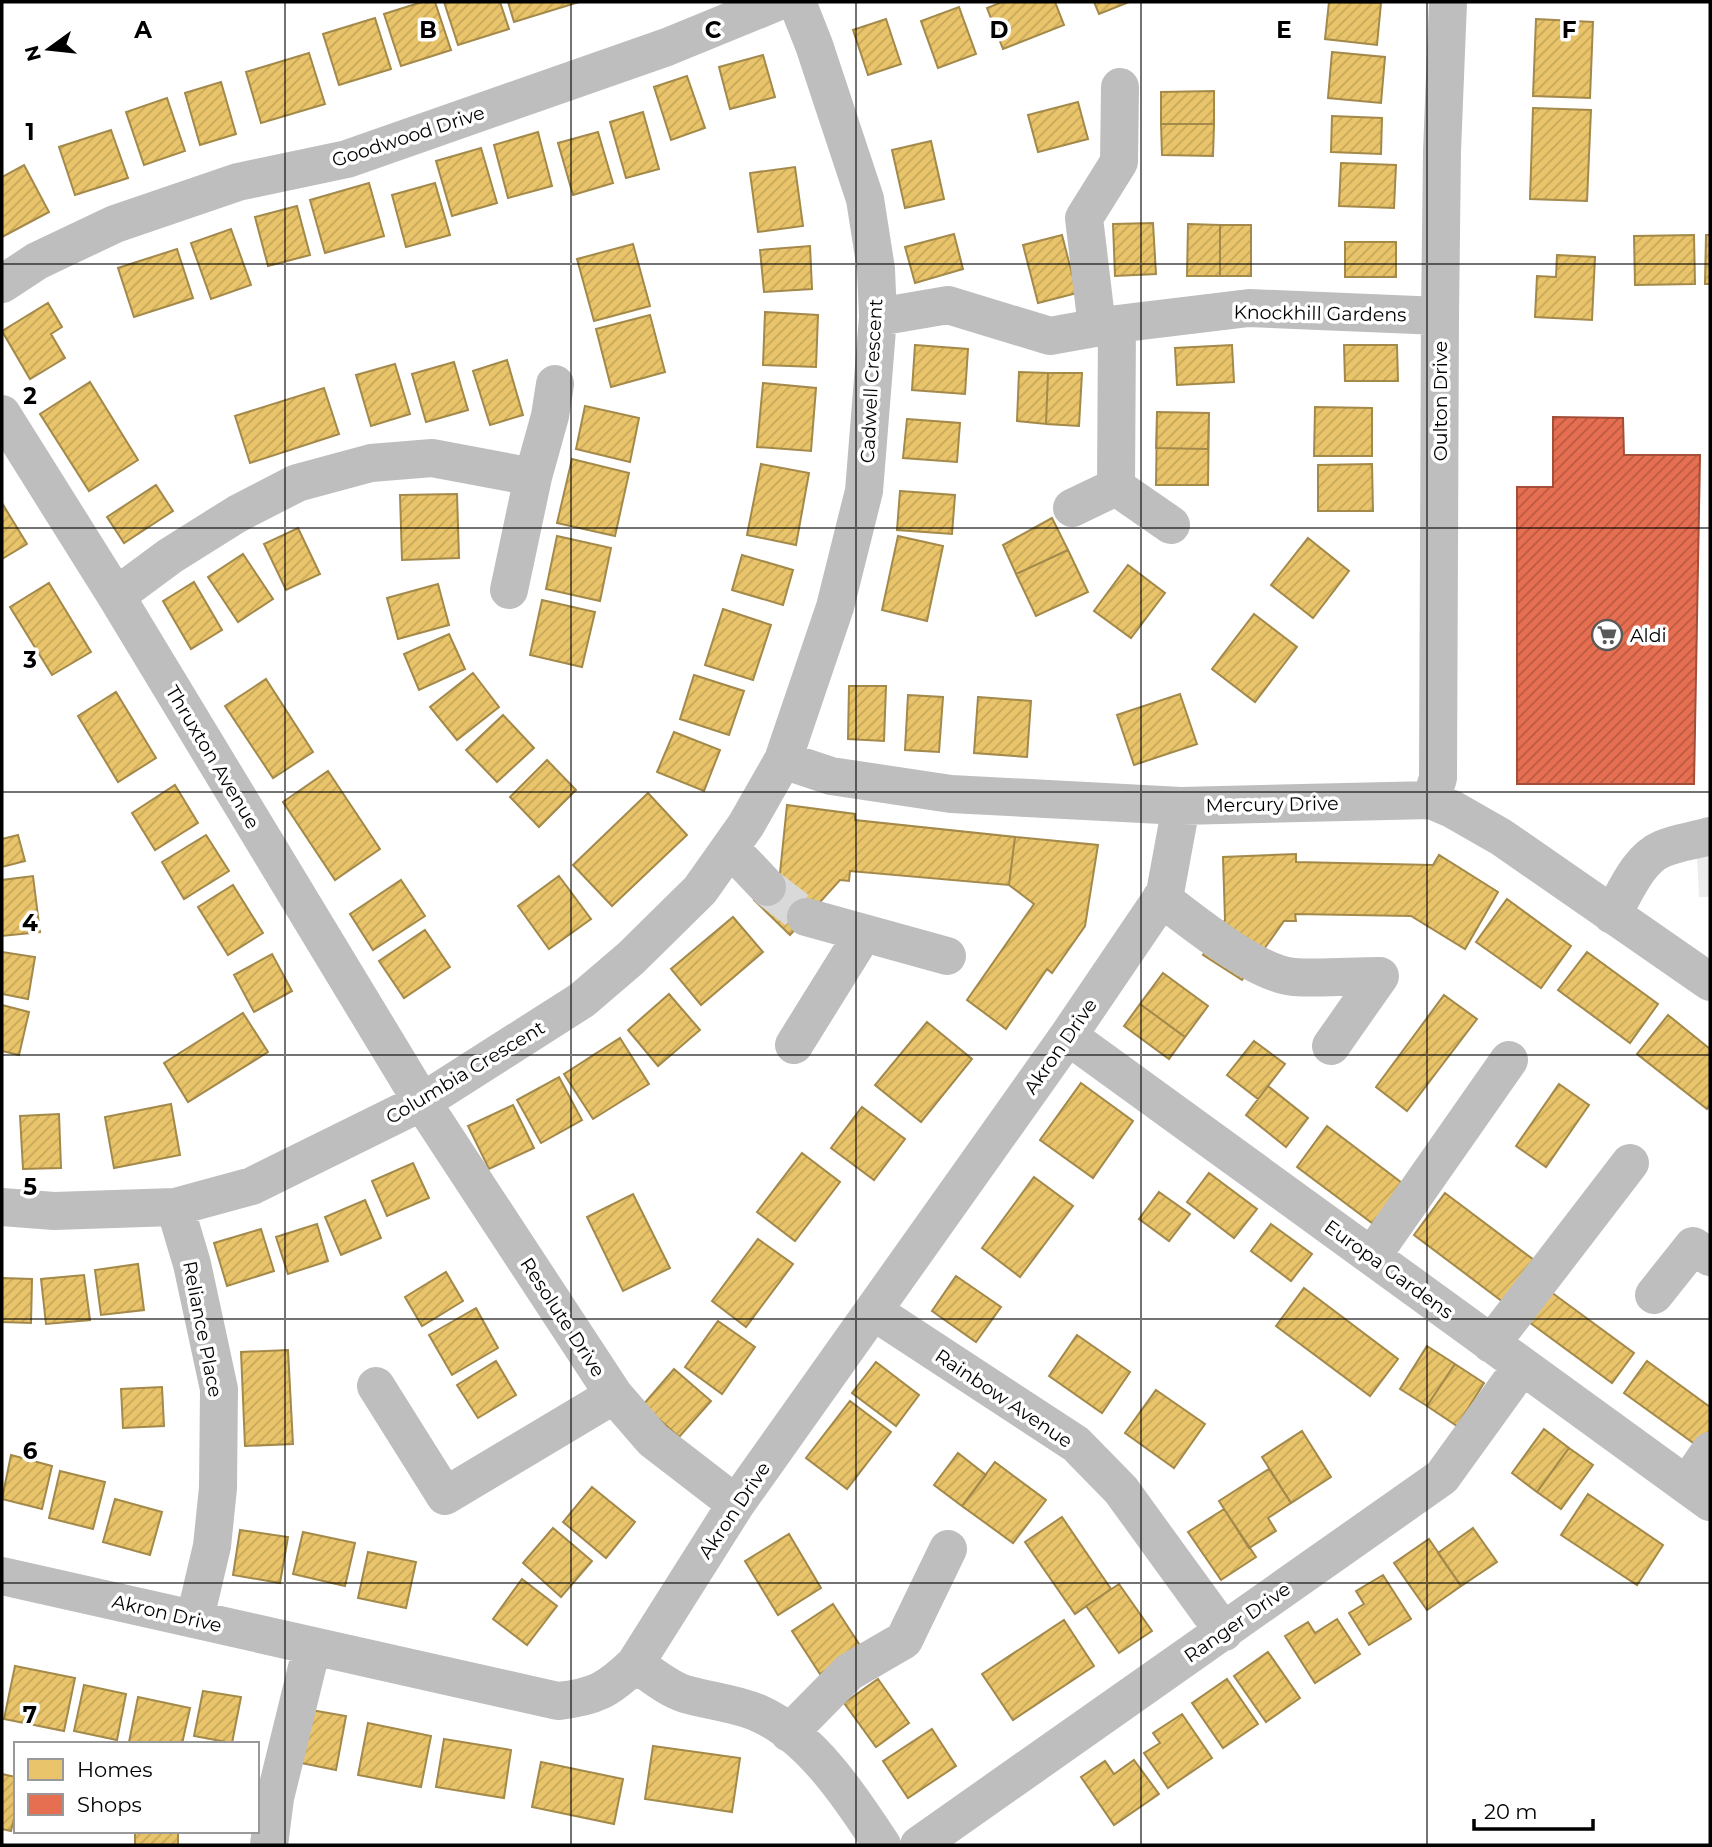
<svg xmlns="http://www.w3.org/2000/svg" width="1712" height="1847" viewBox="0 0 1712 1847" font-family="Montserrat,sans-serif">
<defs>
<pattern id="homes-hatch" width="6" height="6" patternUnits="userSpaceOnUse" patternTransform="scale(1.75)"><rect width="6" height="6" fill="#e9c46a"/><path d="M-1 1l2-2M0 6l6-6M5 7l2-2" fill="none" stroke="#c6a75a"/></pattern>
<pattern id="shops-hatch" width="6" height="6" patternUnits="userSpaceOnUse" patternTransform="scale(1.75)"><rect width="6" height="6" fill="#e76f51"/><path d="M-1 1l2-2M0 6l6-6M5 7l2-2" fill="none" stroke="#b95941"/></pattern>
</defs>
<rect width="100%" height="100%" fill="#fff"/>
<path fill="#ececec" d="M 1710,851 L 1710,897 L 1699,897 L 1697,858 Z"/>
<path fill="url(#homes-hatch)" stroke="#a3894a" stroke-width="2" d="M 422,2 L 435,2 L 451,50 L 401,66 L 384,14 Z
M 444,2 L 500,2 L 509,29 L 458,45 Z
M 508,2 L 579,2 L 514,22 Z
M 1002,2 L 1055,2 L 1064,25 L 1003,49 L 987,8 Z
M 1094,2 L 1129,2 L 1099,14 Z
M 1329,2 L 1381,3 L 1377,45 L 1325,39 Z
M 959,7 L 976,54 L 938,68 L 921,21 Z
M 375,18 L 391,69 L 339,85 L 323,34 Z
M 886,19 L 901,64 L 868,75 L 853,30 Z
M 1536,19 L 1593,22 L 1590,98 L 1533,96 Z
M 1332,52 L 1385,57 L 1381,103 L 1328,98 Z
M 309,53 L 325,104 L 261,123 L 246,72 Z
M 763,55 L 775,97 L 730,109 L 719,67 Z
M 687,76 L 705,128 L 671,140 L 654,87 Z
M 221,82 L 236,134 L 200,145 L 185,93 Z
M 1214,91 L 1214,124 L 1161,124 L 1161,92 Z
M 167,98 L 185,151 L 144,165 L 126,112 Z
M 1078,102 L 1088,139 L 1038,152 L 1028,115 Z
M 1533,108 L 1591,110 L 1587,201 L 1530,199 Z
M 643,112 L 659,169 L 626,178 L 610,122 Z
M 1332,116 L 1382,118 L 1381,154 L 1331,152 Z
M 1161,124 L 1214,124 L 1213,156 L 1162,155 Z
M 111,130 L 128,178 L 75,195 L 59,147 Z
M 538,132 L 552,186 L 508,198 L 494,145 Z
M 598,132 L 613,183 L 573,195 L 558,143 Z
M 931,141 L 944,199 L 905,208 L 892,150 Z
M 481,148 L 497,203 L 452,216 L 436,161 Z
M 1341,163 L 1396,165 L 1394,208 L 1339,206 Z
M 24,165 L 49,212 L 2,237 L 2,177 Z
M 795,167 L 803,226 L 758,232 L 750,173 Z
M 369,183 L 384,236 L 325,253 L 310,200 Z
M 435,183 L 450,235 L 406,247 L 392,195 Z
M 297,206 L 310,255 L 268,266 L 255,217 Z
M 1153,223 L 1156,274 L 1115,276 L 1113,224 Z
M 1188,224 L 1220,225 L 1220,276 L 1187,276 Z
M 1220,225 L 1251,225 L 1251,276 L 1220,276 Z
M 231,229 L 251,285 L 211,299 L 191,243 Z
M 954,234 L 963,269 L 915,283 L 905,247 Z
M 1062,235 L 1077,293 L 1038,303 L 1023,245 Z
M 1694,235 L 1695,284 L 1635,285 L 1634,236 Z
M 1706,235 L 1710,235 L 1710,284 L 1705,284 Z
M 1345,242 L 1396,242 L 1396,277 L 1345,277 Z
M 633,244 L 650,306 L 594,321 L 577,259 Z
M 810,246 L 812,289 L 764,292 L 760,250 Z
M 177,249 L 193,298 L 134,317 L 118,268 Z
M 1557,255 L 1595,257 L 1592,320 L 1535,317 L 1537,276 L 1556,277 Z
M 48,303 L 62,327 L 51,334 L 65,358 L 30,379 L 2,331 Z
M 765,312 L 818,315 L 816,367 L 763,365 Z
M 650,315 L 665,372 L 611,387 L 596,329 Z
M 915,345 L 968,349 L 965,394 L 912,390 Z
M 1232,345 L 1234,382 L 1177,385 L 1175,348 Z
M 1344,345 L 1397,345 L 1398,381 L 1345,381 Z
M 507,360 L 523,415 L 490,425 L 473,371 Z
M 454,362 L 468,410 L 426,422 L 412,374 Z
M 395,364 L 410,414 L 371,426 L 356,375 Z
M 1019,372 L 1048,373 L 1046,424 L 1017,421 Z
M 1048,373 L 1082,373 L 1079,426 L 1046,424 Z
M 90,382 L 138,460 L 89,491 L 40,414 Z
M 763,383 L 816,388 L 811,451 L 757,447 Z
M 324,388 L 339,434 L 250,463 L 235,416 Z
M 585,406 L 639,418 L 630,462 L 576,449 Z
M 1315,407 L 1372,408 L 1372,456 L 1314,456 Z
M 1157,412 L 1209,413 L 1208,485 L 1156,485 Z
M 1157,412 L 1209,413 L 1208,449 L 1156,448 Z
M 907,419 L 960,423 L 957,462 L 903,458 Z
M 572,459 L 629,473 L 615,536 L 557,523 Z
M 761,464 L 809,473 L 796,545 L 747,535 Z
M 1372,464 L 1373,511 L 1318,511 L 1318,465 Z
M 156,485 L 173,511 L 124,543 L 107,517 Z
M 900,491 L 955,495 L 952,534 L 897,530 Z
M 457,494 L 459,558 L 402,560 L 400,495 Z
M 2,503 L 27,544 L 2,559 Z
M 1052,518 L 1068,550 L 1016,574 L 1003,545 Z
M 298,528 L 320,574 L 286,590 L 264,544 Z
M 557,536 L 611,548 L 600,601 L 546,589 Z
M 898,536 L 943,546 L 927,621 L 882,610 Z
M 1308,538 L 1349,571 L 1313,618 L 1271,585 Z
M 1068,550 L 1088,592 L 1036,616 L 1016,574 Z
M 243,554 L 273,599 L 238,622 L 208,577 Z
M 742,555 L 793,570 L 783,605 L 732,590 Z
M 1128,565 L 1165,593 L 1131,638 L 1094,611 Z
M 194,582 L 222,630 L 191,649 L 163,601 Z
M 49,583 L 91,652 L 52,675 L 10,607 Z
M 438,584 L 449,625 L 398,639 L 387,598 Z
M 542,600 L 595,612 L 582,667 L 530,655 Z
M 723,609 L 771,625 L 753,680 L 705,665 Z
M 1254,614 L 1297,647 L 1255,702 L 1212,669 Z
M 449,634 L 465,669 L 419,690 L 404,654 Z
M 473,673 L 499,707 L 457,740 L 430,707 Z
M 694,675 L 744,691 L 729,735 L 680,719 Z
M 266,679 L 313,752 L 273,778 L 225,706 Z
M 849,686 L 886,686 L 884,741 L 848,739 Z
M 116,692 L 156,758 L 118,782 L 78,716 Z
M 1180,694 L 1197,744 L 1134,765 L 1117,715 Z
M 908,695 L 943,697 L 939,752 L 905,750 Z
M 978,697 L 1031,701 L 1027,757 L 974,753 Z
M 503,715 L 534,748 L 497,782 L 466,750 Z
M 674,732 L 720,750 L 704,791 L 657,772 Z
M 547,760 L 576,790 L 539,827 L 510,797 Z
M 328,771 L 380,849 L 335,880 L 283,802 Z
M 175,785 L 198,823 L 155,850 L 132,813 Z
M 648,793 L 687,835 L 612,906 L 573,865 Z
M 787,805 L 855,814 L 855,820 L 1015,837 L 1009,885 L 850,871 L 849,881 L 840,880 L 790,935 L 754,900 L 780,873 Z
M 18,835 L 25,861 L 2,867 L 2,839 Z
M 206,835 L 229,871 L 184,899 L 162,862 Z
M 1015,837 L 1098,845 L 1085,926 L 1052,973 L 1047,969 L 1006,1029 L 967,1000 L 1034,904 L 1009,885 Z
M 1296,854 L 1296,862 L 1433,865 L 1439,855 L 1498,892 L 1465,949 L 1411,916 L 1295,914 L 1296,921 L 1284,921 L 1242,980 L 1203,955 L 1225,920 L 1223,857 Z
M 33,876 L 40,932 L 2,936 L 2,880 Z
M 559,876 L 591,919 L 549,949 L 518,906 Z
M 401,880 L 425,916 L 373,950 L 350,914 Z
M 233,885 L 263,933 L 228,955 L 198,907 Z
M 1507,899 L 1571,946 L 1541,988 L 1476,942 Z
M 733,917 L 763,952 L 701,1005 L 671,969 Z
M 425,930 L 450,967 L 404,998 L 379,961 Z
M 2,952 L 35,957 L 28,999 L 2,994 Z
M 1587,952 L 1658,1004 L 1630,1043 L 1558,990 Z
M 272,954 L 292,991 L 254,1012 L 234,975 Z
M 1163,973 L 1208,1006 L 1185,1037 L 1140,1004 Z
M 669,994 L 700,1030 L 658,1066 L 628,1030 Z
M 1444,995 L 1477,1019 L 1407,1111 L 1376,1087 Z
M 1140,1004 L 1185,1037 L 1169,1059 L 1124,1026 Z
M 2,1005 L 29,1012 L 19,1055 L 2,1051 Z
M 243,1013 L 268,1052 L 188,1102 L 164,1063 Z
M 1668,1015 L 1710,1049 L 1710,1105 L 1707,1109 L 1637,1054 Z
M 927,1022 L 972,1059 L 921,1122 L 875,1085 Z
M 620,1038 L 649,1084 L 593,1119 L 564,1074 Z
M 1254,1041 L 1285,1064 L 1258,1099 L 1227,1075 Z
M 559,1077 L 582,1120 L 541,1143 L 517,1100 Z
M 1081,1083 L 1133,1121 L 1093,1178 L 1040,1140 Z
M 1559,1084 L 1589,1105 L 1546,1167 L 1516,1146 Z
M 1268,1086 L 1308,1118 L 1286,1147 L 1246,1115 Z
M 171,1104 L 180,1155 L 114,1168 L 105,1117 Z
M 513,1105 L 534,1148 L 489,1169 L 468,1126 Z
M 862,1107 L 905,1139 L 874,1180 L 831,1148 Z
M 59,1114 L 61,1168 L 23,1169 L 20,1116 Z
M 1327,1126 L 1406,1186 L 1376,1226 L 1297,1167 Z
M 802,1153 L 840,1182 L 795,1241 L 757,1212 Z
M 413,1163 L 429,1198 L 387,1216 L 372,1181 Z
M 1209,1173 L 1257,1209 L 1234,1238 L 1187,1202 Z
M 1034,1177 L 1073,1206 L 1020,1277 L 982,1248 Z
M 1159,1192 L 1190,1214 L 1169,1241 L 1139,1219 Z
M 1445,1193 L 1538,1263 L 1507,1305 L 1414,1235 Z
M 633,1194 L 670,1268 L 623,1291 L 587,1217 Z
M 365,1200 L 381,1238 L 341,1255 L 325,1217 Z
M 317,1224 L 328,1261 L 288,1274 L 276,1237 Z
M 1271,1224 L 1312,1254 L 1291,1281 L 1251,1251 Z
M 261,1229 L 274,1271 L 227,1286 L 214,1243 Z
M 758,1239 L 793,1264 L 746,1327 L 712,1301 Z
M 138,1264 L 144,1310 L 101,1315 L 95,1270 Z
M 446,1272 L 463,1301 L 422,1326 L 405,1297 Z
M 84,1275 L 90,1320 L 46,1324 L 41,1279 Z
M 956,1276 L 1001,1307 L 976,1342 L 932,1311 Z
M 2,1278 L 32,1279 L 31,1323 L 2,1322 Z
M 1304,1288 L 1398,1359 L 1370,1396 L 1276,1326 Z
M 1551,1292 L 1634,1353 L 1612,1383 L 1529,1322 Z
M 476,1308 L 498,1348 L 452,1375 L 429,1335 Z
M 718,1321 L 755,1347 L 722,1394 L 685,1367 Z
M 1077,1335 L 1130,1372 L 1102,1413 L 1049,1376 Z
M 1427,1346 L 1455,1364 L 1427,1406 L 1400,1389 Z
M 288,1350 L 293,1444 L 245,1446 L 241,1352 Z
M 496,1361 L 516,1395 L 478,1418 L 457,1385 Z
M 1647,1361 L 1710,1407 L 1710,1455 L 1624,1393 Z
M 876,1362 L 919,1395 L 896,1426 L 852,1393 Z
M 1455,1364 L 1484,1383 L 1457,1426 L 1427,1406 Z
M 674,1369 L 711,1401 L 679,1437 L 643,1405 Z
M 162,1387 L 164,1426 L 123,1428 L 121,1389 Z
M 1156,1390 L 1205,1424 L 1174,1468 L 1125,1433 Z
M 850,1401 L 891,1432 L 847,1489 L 806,1458 Z
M 1544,1429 L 1569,1448 L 1537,1492 L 1512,1473 Z
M 1302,1431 L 1331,1477 L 1291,1503 L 1262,1457 Z
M 1569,1448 L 1593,1465 L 1561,1509 L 1537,1492 Z
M 958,1453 L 986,1475 L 962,1506 L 934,1485 Z
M 11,1455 L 52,1466 L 42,1509 L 2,1499 Z
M 995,1462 L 1046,1500 L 1013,1543 L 962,1506 Z
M 1269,1469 L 1291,1503 L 1268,1518 L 1276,1531 L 1249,1548 L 1219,1501 Z
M 60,1471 L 105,1482 L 93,1529 L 49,1518 Z
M 592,1487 L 635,1522 L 606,1558 L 563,1522 Z
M 1588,1494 L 1663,1545 L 1637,1585 L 1561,1535 Z
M 115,1499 L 162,1512 L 150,1555 L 103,1542 Z
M 1224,1509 L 1256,1557 L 1221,1580 L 1188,1532 Z
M 1062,1517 L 1111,1589 L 1075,1614 L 1025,1542 Z
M 553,1528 L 592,1561 L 561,1597 L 523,1563 Z
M 1473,1528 L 1497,1562 L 1461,1586 L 1438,1553 Z
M 240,1530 L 288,1537 L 280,1583 L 233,1575 Z
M 303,1532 L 355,1543 L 345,1586 L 293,1574 Z
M 789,1534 L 821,1588 L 778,1615 L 745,1561 Z
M 1429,1539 L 1461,1586 L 1427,1610 L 1394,1563 Z
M 368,1552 L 416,1562 L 406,1608 L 358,1598 Z
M 1383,1575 L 1411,1619 L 1369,1645 L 1349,1613 L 1364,1604 L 1356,1591 Z
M 522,1579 L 557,1606 L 527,1645 L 493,1619 Z
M 1119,1584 L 1152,1631 L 1119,1653 L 1086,1606 Z
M 833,1604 L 861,1647 L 820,1674 L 792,1631 Z
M 1337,1619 L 1360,1654 L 1315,1683 L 1285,1636 L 1308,1622 L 1315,1633 Z
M 1064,1620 L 1094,1666 L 1013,1720 L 982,1674 Z
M 1268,1652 L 1300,1698 L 1266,1722 L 1234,1676 Z
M 15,1666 L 75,1678 L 64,1731 L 4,1719 Z
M 878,1679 L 909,1723 L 876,1747 L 844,1703 Z
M 1227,1679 L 1258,1724 L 1223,1748 L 1192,1703 Z
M 84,1685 L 126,1694 L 117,1740 L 74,1731 Z
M 203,1691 L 241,1697 L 232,1743 L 194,1736 Z
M 138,1697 L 190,1708 L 182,1744 L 129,1742 Z
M 311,1710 L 346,1716 L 336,1770 L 301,1763 Z
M 1182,1714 L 1212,1758 L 1168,1788 L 1144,1753 L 1160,1743 L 1153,1733 Z
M 368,1723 L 431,1736 L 421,1787 L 358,1775 Z
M 932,1729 L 956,1766 L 908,1798 L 883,1761 Z
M 444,1739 L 511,1750 L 504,1798 L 436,1787 Z
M 653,1746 L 740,1758 L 732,1812 L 645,1799 Z
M 1134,1760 L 1159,1794 L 1114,1825 L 1081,1777 L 1105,1761 L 1114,1774 Z
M 541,1762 L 623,1779 L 614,1824 L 532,1807 Z
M 2,1774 L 16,1777 L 16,1810 L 11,1831 L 2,1829 Z
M 135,1831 L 178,1831 L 178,1845 L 135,1845 Z"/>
<path fill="url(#shops-hatch)" stroke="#a24e39" stroke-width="2" d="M 1553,417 L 1623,418 L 1624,455 L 1700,455 L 1694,784 L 1517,784 L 1517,487 L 1553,487 Z"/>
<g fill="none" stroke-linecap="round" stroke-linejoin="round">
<path stroke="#d9d9d9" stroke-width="38" stroke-dasharray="38 19" stroke-linecap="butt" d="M 767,887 L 806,917"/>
<path stroke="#bebebe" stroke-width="38" d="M 2,284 L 37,261 L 115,224 L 238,182 L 347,159 L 667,47 L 777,2
M 878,317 L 948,305 L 1050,336 L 1117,324 L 1249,308 L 1440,316
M 1117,324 L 1116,487 L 1171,525
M 1097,327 L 1084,218 L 1119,162 L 1120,87
M 2,414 L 116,596 L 422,1102 L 614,1395 L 653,1440 L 736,1504
M 1072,508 L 1116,487
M 509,590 L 533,477 L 550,416 L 555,384
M 116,596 L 170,556 L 237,514 L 297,483 L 371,463 L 432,458 L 533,477
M 783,760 L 831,776 L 951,794 L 1181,806 L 1431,800 L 1452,809 L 1501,837 L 1710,982
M 1431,800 L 1438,778 L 1440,316 L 1442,151 L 1448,2
M 730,848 L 767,887
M 1161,898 C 1193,921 1255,974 1294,977 C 1322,979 1352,976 1380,976 L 1331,1046
M 1612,915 C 1625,893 1638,859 1662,849 C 1678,842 1694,841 1710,836
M 806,917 L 947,956
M 1068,1036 L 1710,1502
M 794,1045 L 863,934
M 2,1207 L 54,1211 L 175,1207 L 252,1186 L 422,1102 L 582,1000 L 631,958 L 700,890 L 746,825 L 783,760 L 835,607 L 864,491 L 878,317 L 876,269 L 865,199 L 814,45 L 797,2
M 175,1207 L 192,1264 L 219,1389 L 218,1488 L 212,1546 L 195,1618
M 1372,1256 L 1509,1060
M 1654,1295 L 1693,1246 L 1710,1257
M 873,1311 L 1076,1444 L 1121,1490 L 1224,1632
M 1491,1344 L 1630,1163
M 376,1386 L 445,1496 L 614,1395
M 1687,1485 L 1710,1451
M 2,1576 L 558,1701 C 595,1697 608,1690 635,1664 L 736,1504 L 1068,1036 L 1165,893 L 1181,806
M 635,1664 C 650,1673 668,1689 685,1694 C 709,1701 735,1703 758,1713 C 811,1736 852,1799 882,1845
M 789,1733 L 849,1672 L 904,1640 L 948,1549
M 269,1845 L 275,1798 L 312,1647
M 919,1845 L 1442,1477 L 1522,1366"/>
</g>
<path fill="none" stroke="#000" stroke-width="2" stroke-opacity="0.55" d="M 285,2 L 285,1845M 571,2 L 571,1845M 856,2 L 856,1845M 1141,2 L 1141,1845M 1427,2 L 1427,1845M 2,264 L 1710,264M 2,528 L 1710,528M 2,792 L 1710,792M 2,1055 L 1710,1055M 2,1319 L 1710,1319M 2,1583 L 1710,1583"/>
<defs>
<g id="supermarket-ring" transform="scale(1.575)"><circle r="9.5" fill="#fff" stroke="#595959" stroke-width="1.5"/><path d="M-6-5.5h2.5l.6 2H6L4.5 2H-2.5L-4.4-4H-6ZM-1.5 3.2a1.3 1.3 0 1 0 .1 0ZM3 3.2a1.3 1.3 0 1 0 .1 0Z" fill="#595959"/></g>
</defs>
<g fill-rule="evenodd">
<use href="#supermarket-ring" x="1607" y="635"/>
</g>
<g text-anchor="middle" stroke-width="7" stroke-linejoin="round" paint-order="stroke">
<g font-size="19" fill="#000" stroke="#fff">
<text transform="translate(408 136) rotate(-18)" y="7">Goodwood Drive</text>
<text transform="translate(1320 313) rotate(1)" y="7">Knockhill Gardens</text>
<text transform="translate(871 381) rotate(-87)" y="7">Cadwell Crescent</text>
<text transform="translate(1440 401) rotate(-90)" y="7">Oulton Drive</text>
<text transform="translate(213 757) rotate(59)" y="7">Thruxton Avenue</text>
<text transform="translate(1272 804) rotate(-1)" y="7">Mercury Drive</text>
<text transform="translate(1060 1046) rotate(-55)" y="7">Akron Drive</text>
<text transform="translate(465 1072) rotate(-31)" y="7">Columbia Crescent</text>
<text transform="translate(1389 1269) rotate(36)" y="7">Europa Gardens</text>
<text transform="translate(563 1317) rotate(57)" y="7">Resolute Drive</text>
<text transform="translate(203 1329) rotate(79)" y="7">Reliance Place</text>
<text transform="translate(1004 1398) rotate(34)" y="7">Rainbow Avenue</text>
<text transform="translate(734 1510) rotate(-56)" y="7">Akron Drive</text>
<text transform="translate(167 1613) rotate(13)" y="7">Akron Drive</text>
<text transform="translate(1237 1622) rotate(-35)" y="7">Ranger Drive</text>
</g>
<g font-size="19" fill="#000" stroke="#fff" text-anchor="start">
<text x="1630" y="642">Aldi</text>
</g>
</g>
<g font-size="23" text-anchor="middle" font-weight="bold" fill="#000" stroke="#fff" stroke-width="7" stroke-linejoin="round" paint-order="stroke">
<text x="143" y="38">A</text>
<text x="428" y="38">B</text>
<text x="713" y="38">C</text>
<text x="999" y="38">D</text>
<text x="1284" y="38">E</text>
<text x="1569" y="38">F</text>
<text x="30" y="140">1</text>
<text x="30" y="404">2</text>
<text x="30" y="668">3</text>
<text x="30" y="931">4</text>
<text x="30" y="1195">5</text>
<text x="30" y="1459">6</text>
<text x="30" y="1723">7</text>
</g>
<rect width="1712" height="1847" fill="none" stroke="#000000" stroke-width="7"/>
<rect x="14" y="1742" width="245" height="91" fill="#ffffff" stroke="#999999" stroke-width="2"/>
<rect x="28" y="1759" width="35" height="21" fill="#e9c46a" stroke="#999999" stroke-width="2"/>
<text x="77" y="1777" font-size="21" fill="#000000">Homes</text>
<rect x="28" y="1794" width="35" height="21" fill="#e76f51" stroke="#999999" stroke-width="2"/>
<text x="77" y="1812" font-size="21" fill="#000000">Shops</text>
<g transform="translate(49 49) rotate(255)" stroke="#ffffff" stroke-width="5" paint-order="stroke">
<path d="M0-5L12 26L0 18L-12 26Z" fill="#000000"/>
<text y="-10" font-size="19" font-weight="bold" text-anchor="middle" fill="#000000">N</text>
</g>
<path d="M1474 1819v10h119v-10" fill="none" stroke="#000000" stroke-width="3.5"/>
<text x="1484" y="1819" font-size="21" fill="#000000" stroke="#ffffff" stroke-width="5" paint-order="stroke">20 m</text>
</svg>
